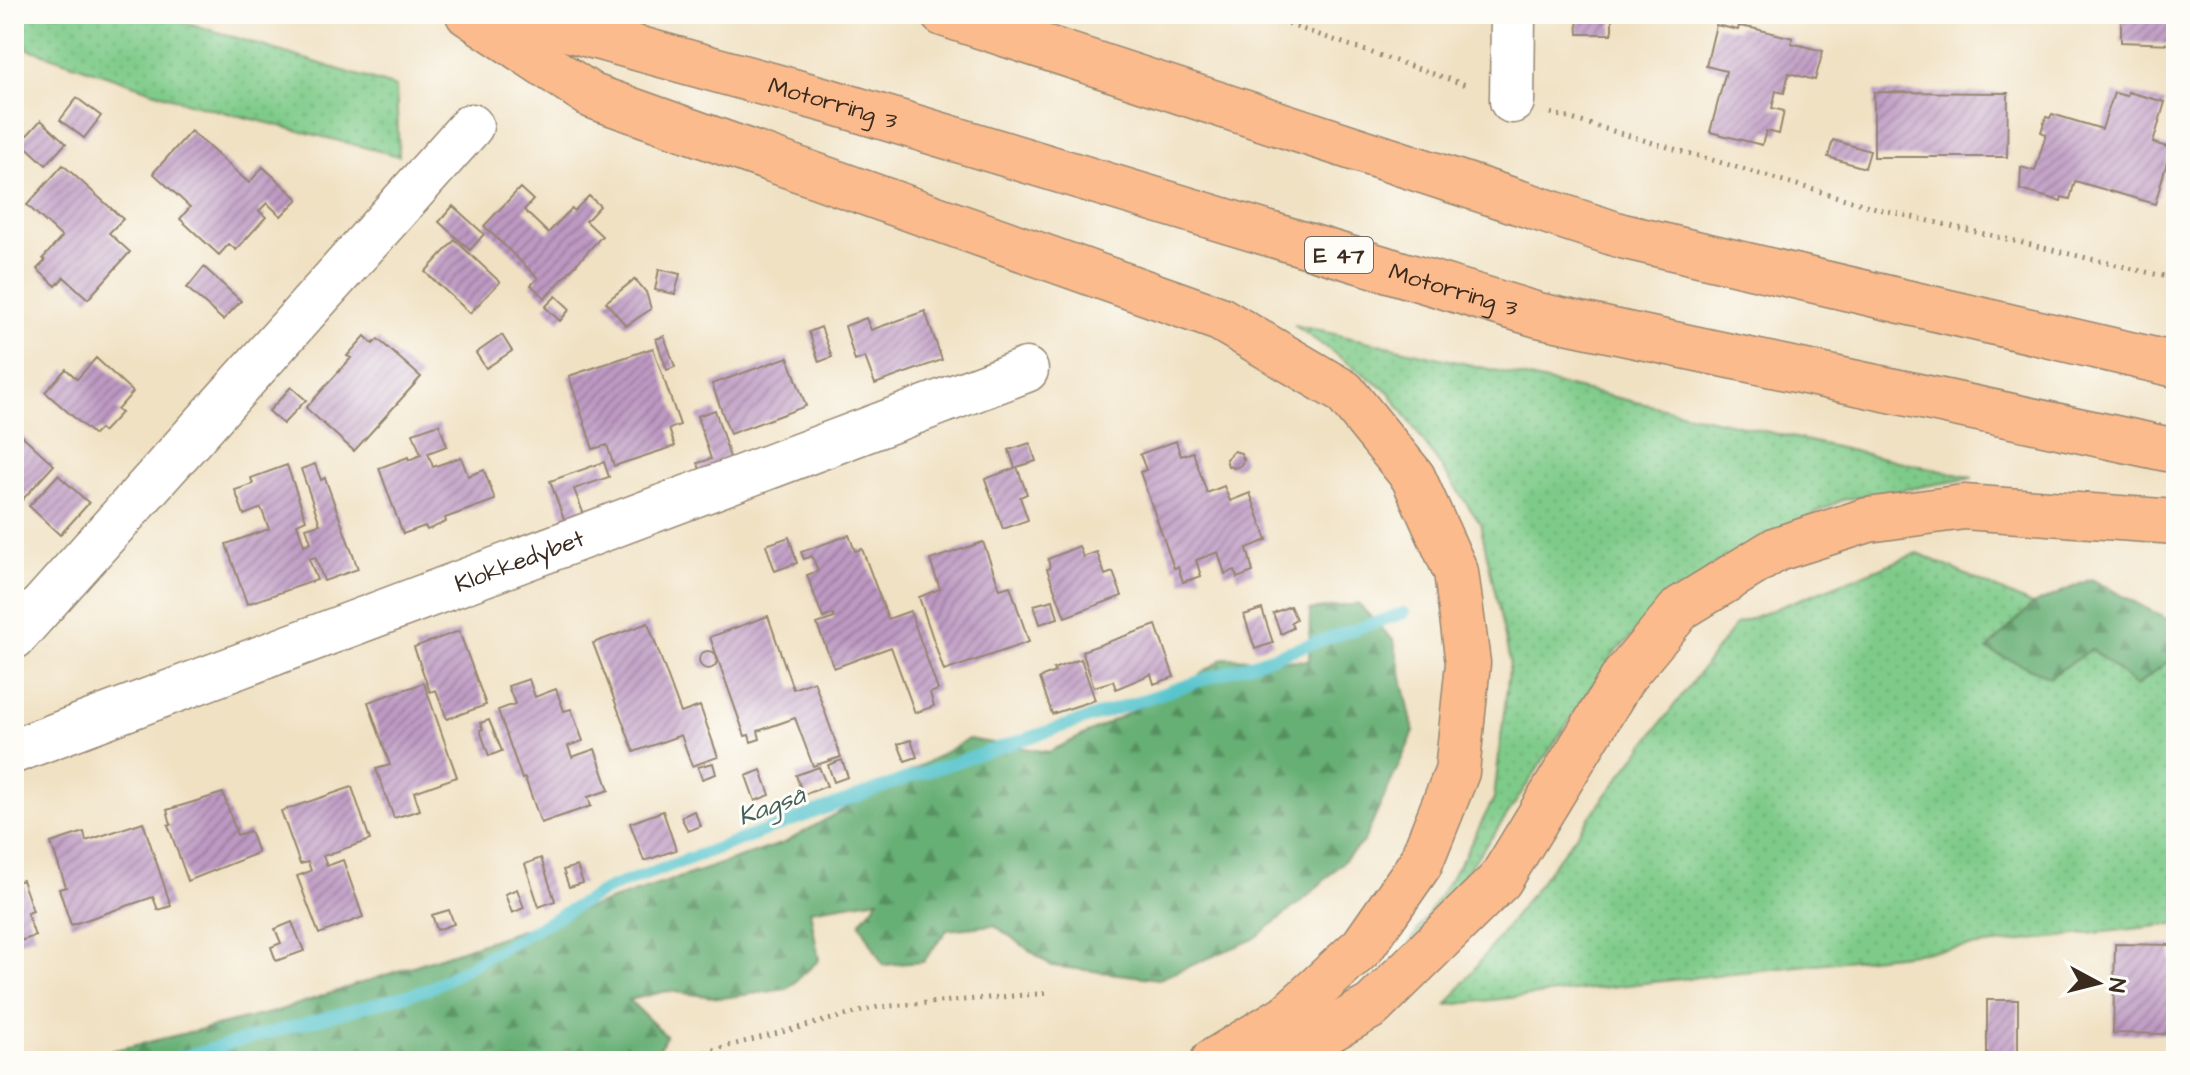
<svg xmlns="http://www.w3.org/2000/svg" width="2190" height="1075" viewBox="0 0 2190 1075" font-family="'Architects Daughter',sans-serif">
<defs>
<pattern id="grass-dots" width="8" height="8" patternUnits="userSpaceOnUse" patternTransform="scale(2)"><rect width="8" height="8" fill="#7ecb89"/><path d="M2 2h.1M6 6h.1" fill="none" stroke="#6eae76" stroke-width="1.8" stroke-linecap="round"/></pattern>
<pattern id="forest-firs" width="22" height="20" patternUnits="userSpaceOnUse" patternTransform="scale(2)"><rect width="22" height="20" fill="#66af75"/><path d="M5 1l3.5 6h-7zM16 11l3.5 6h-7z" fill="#558f5f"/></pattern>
<pattern id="building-hatch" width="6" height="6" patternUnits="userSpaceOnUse" patternTransform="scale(2)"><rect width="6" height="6" fill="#bd99c3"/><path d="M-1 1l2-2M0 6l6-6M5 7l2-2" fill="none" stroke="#9b7d9e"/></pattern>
</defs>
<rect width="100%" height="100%" fill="#fdfcf7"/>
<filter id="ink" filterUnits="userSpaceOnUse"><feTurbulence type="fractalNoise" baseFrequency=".0125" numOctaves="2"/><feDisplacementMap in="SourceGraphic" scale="16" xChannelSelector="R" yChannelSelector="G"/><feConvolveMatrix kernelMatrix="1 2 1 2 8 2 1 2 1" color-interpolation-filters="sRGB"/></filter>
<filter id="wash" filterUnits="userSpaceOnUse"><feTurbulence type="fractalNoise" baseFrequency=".006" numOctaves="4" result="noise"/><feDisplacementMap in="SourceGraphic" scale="32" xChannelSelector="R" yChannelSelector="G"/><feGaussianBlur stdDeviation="1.8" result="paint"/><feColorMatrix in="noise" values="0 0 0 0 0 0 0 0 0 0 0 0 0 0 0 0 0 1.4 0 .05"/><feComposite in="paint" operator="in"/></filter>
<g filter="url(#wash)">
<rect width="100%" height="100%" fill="#f0e1c3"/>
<path fill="url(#grass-dots)" stroke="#5c7a54" stroke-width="2" d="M 14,14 L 159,14 L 396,87 L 399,156 L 188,103 L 14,44 Z
M 1294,325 L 1973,478 L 1842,500 L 1715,563 L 1615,652 L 1495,833 L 1396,965 L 1465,855 L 1494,798 L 1510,661 L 1480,523 L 1389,392 Z
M 1918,553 L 2032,605 L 1988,650 L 2050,676 L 2092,649 L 2136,686 L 2176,655 L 2176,924 L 1447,1005 L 1736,624 Z"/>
<path fill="url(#forest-firs)" stroke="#506c4a" stroke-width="2" d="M 2091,579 L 2176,624 L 2176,655 L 2136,686 L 2092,649 L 2050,677 L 1987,650 L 2032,605 Z
M 1358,604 L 1394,641 L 1414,732 L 1364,841 L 1309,895 L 1254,939 L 1159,979 L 1052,966 L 994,925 L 947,930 L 923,962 L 883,965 L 860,923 L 879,899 L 810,910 L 819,960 L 787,989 L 722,998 L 667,991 L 629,1000 L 666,1036 L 653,1061 L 571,1061 L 570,1048 L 552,1061 L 69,1061 L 274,1012 L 784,843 L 968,739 L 1049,752 L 1185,685 L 1224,658 L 1309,661 L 1310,610 Z"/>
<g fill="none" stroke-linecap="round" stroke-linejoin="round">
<path stroke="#58c5cd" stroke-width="12" d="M 167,1061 L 429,989 L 607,889 L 908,778 L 1404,613"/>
</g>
<g id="blocks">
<path fill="url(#building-hatch)" d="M 2121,14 L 2173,14 L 2173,44 L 2121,42 Z
M 1577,16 L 1612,16 L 1612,34 L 1578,34 Z
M 1716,25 L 1738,30 L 1739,26 L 1756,29 L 1793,38 L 1791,43 L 1823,51 L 1815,80 L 1789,73 L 1784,93 L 1776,91 L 1772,108 L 1784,111 L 1779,134 L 1766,131 L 1762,145 L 1710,132 L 1726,71 L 1706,66 Z
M 1874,92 L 2008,93 L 2007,157 L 1874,157 Z
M 2128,92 L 2165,102 L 2153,143 L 2171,148 L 2155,204 L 2075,181 L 2070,199 L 2062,197 L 2061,201 L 2020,190 L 2021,167 L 2035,171 L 2046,134 L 2041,132 L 2046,117 L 2050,118 L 2052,114 L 2102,129 L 2114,93 L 2127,96 Z
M 77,98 L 101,116 L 84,138 L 60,120 Z
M 41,120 L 66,143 L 46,165 L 21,142 Z
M 191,131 L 249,183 L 263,167 L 298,199 L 281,216 L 267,203 L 259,211 L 266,217 L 236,250 L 229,244 L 219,255 L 180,219 L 190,207 L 153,173 Z
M 1833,140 L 1870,151 L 1865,168 L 1828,157 Z
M 63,165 L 123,219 L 109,233 L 130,252 L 88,299 L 64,277 L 56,286 L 37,269 L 45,261 L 43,258 L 62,237 L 27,205 Z
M 520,188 L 533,200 L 524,210 L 548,233 L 572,208 L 574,211 L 589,196 L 600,206 L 586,221 L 602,236 L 545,298 L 531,285 L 538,278 L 484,226 Z
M 453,206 L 484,234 L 470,250 L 439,222 Z
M 455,240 L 500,282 L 470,313 L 425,272 Z
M 204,267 L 241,301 L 223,320 L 187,288 Z
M 659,269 L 680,274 L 675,294 L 655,290 Z
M 635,279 L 646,292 L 651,309 L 626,326 L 606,302 Z
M 556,296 L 570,309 L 560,321 L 545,307 Z
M 925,311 L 942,360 L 875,384 L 865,357 L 855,361 L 845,326 L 866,318 L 871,330 Z
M 821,327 L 832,357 L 819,362 L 809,332 Z
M 502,335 L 512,351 L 486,368 L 476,353 Z
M 365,336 L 373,344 L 378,339 L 421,377 L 354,451 L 306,408 L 351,358 L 347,356 Z
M 664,336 L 675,367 L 667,370 L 656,339 Z
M 653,348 L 680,425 L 669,429 L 675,446 L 614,466 L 607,445 L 593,449 L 569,376 Z
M 788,357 L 806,406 L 730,434 L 712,384 Z
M 96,358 L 133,392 L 117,410 L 121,413 L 103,432 L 100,429 L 94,435 L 45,392 L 66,369 L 77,379 Z
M 291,387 L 306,400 L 283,424 L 269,411 Z
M 715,410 L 732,464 L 701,474 L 698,463 L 711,459 L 697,416 Z
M 439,424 L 447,446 L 428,453 L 433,467 L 461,457 L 468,476 L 484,470 L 495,500 L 445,518 L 446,522 L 427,530 L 425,526 L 403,534 L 379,468 L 408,457 L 409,460 L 421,455 L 413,433 Z
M 14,428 L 54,465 L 14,509 Z
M 1176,441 L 1181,456 L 1193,452 L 1207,493 L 1224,486 L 1230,501 L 1250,493 L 1267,540 L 1247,548 L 1253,572 L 1237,578 L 1235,570 L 1225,574 L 1218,552 L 1196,560 L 1201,576 L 1183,582 L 1178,567 L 1174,568 L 1140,472 L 1146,470 L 1140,454 Z
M 1030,443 L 1036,461 L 1017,467 L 1027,494 L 1020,497 L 1028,520 L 1003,529 L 985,479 L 1015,468 L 1009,450 Z
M 1234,451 L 1241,453 L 1244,460 L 1240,466 L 1234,468 L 1228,466 L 1226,459 Z
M 604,462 L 609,477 L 574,489 L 584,515 L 565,522 L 550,481 Z
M 315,464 L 321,480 L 325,478 L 358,569 L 324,581 L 315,557 L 309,559 L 317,580 L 247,604 L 226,544 L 269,529 L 261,508 L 244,515 L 235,490 L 253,484 L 251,478 L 287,465 L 306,520 L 297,524 L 304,545 L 311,542 L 306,528 L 320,524 L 301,469 Z
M 58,475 L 89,503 L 60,535 L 29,506 Z
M 849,535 L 855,551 L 862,549 L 888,619 L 910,611 L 938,690 L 930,693 L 934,706 L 915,713 L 891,647 L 834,668 L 817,624 L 834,618 L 833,614 L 823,618 L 807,575 L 818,571 L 812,556 L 804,559 L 801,552 Z
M 789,537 L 797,563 L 775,571 L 766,545 Z
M 983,542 L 1000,589 L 1010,586 L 1029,642 L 944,671 L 919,597 L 940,589 L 930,560 Z
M 1079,546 L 1083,557 L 1097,552 L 1105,575 L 1113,572 L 1122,596 L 1065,617 L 1047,569 L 1050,568 L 1048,559 Z
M 1053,600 L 1058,618 L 1040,624 L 1034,605 Z
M 1290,606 L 1296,619 L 1291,622 L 1293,628 L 1281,634 L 1273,613 Z
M 1262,609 L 1273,643 L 1255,649 L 1244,615 Z
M 768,616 L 793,689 L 814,681 L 841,757 L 813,766 L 795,718 L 758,731 L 760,739 L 751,742 L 749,735 L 745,736 L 710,637 Z
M 648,623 L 681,713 L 700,706 L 718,757 L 692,766 L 681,735 L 634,752 L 593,643 Z
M 1156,625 L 1174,677 L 1154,684 L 1151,674 L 1116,689 L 1113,681 L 1094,687 L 1082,651 Z
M 459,631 L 486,705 L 447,719 L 436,690 L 430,692 L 414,647 Z
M699 660a9 9 0 1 1 18 0a9 9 0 1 1-18 0Z
M 1081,659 L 1095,700 L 1052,714 L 1040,678 L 1055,672 L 1053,669 Z
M 529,679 L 535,697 L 556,689 L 564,711 L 571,709 L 583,741 L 568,746 L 572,757 L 595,749 L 609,790 L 588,797 L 591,806 L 541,823 L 525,778 L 522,779 L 498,710 L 515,704 L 508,686 Z
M 424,683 L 457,777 L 414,792 L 420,810 L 394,818 L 376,769 L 390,765 L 368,702 Z
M 489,720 L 502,751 L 489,756 L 480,730 L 483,729 L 480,723 Z
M 911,740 L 917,757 L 905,761 L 898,744 Z
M 842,760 L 848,777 L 834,782 L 828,765 Z
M 713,763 L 716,774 L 702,779 L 698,767 Z
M 819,767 L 827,786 L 803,795 L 796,775 Z
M 761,770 L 770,795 L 755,801 L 746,776 Z
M 352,787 L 370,840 L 323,856 L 327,866 L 343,860 L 363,917 L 319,934 L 297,876 L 311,871 L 308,862 L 300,864 L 281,811 Z
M 223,793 L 237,835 L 250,831 L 258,853 L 188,881 L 168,825 L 171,824 L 167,810 Z
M 663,811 L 676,850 L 644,861 L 630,823 Z
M 694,811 L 701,826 L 688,831 L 681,817 Z
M 143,822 L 171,906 L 158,910 L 153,897 L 71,925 L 59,889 L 66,887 L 51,843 L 84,832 L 86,841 Z
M 541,858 L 555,901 L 539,907 L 525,864 Z
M 577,866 L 583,883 L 569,887 L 563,870 Z
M 14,876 L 16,882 L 22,880 L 33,911 L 27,913 L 35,936 L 14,943 Z
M 517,889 L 524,908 L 512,913 L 505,894 Z
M 449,910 L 454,924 L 437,930 L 432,915 Z
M 292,922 L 304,951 L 276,961 L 271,947 L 281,943 L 275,929 Z
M 2115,944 L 2172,945 L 2170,1034 L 2113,1033 Z
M 1987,1000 L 2018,1000 L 2018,1054 L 1987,1054 Z
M 1853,1055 L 1884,1055 L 1884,1061 L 1853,1061 Z"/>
</g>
</g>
<g filter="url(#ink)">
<use href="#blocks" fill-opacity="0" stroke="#968670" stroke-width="2"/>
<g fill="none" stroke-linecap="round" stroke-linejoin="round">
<g stroke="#968670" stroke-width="47">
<g id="minor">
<path d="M 1512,101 L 1513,14"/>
<path d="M 14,637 L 471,126"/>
<path id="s1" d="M 14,751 L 1026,370"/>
</g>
</g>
<g stroke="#968670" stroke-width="47">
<g id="highway">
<path d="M 468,14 L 592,96 L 1220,319 L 1344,392 L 1413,477 L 1456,572 L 1468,663 L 1457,772 L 1420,864 L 1363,946 L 1287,1016 L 1213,1061"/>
<path id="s2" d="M 513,14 L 829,101 L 1538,315 L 2176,451"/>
<path d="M 943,14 L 1622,236 L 2176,365"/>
<path d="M 1275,1061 L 1372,1006 L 1500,880 L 1624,676 L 1681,608 L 1777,549 L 1868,520 L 1964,507 L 2176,522"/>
</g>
</g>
<path stroke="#968670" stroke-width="5" stroke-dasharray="2 6" stroke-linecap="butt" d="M 1258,14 L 1469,86
M 1551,113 L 1883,210 L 2176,279
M 650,1061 L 705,1052 L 878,1007 L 1050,993"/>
<use href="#minor" stroke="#fff" stroke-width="44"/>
<use href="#highway" stroke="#fbbb8d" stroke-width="44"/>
</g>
</g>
<g text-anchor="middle" stroke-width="6" stroke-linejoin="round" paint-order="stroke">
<rect fill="#fdfcf7" stroke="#75695f" stroke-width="2" x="1305" y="237" width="68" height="36" rx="6"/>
<g font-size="22" font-weight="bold" fill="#3b2a1e">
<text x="1339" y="263">E 47</text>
</g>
<g font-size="24" fill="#3b2a1e" stroke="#fdfcf7">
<text dy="8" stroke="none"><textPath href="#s2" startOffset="332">Motorring 3</textPath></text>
<text dy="8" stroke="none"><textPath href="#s2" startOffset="980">Motorring 3</textPath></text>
<text dy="8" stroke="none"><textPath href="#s1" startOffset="540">Klokkedybet</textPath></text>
</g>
<g font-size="26" font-style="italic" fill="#45605b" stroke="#fdfcf7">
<text transform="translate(771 805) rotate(-20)" y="9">Kagså</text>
</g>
</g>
<rect width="2190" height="1075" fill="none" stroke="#fdfcf7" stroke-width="48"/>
<g transform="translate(2098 983) rotate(97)" stroke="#fdfcf7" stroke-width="6" paint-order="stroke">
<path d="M0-6L14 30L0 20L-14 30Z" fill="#3b2a1e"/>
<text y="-12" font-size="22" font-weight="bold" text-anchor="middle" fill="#3b2a1e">N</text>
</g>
</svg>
